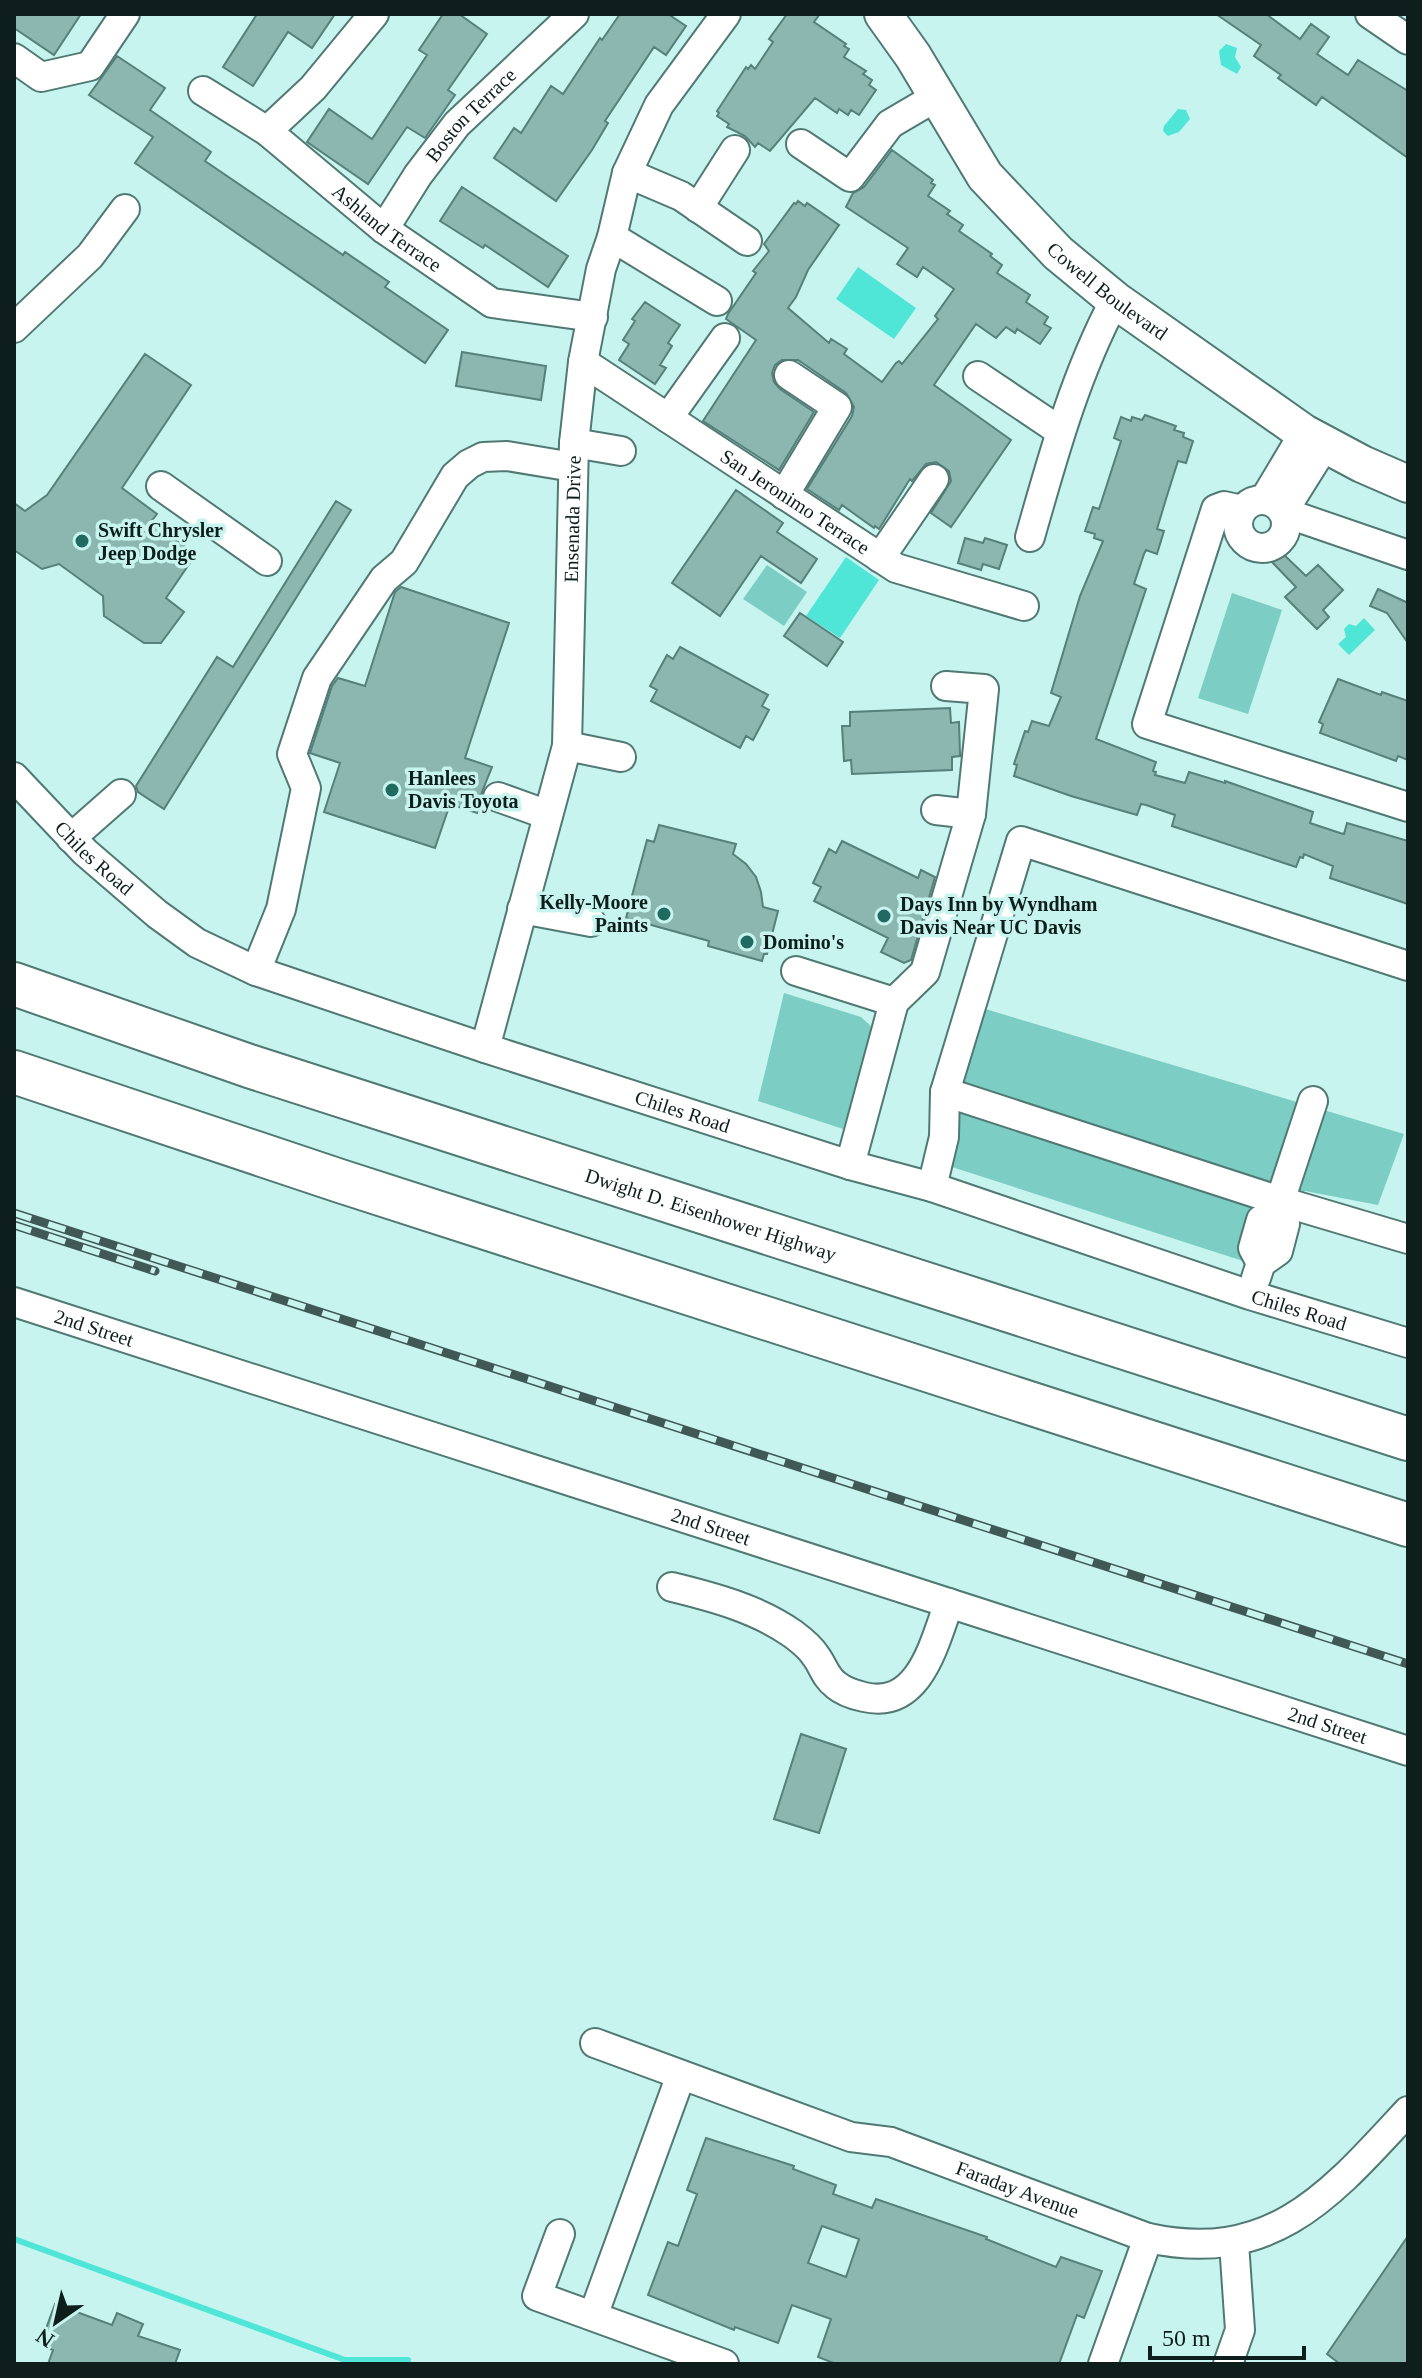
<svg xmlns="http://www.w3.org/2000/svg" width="1422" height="2378" viewBox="0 0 1422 2378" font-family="'Times New Roman',serif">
<rect width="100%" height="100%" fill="#c7f4ee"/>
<path fill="#7ccec4" d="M 767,565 L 807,592 L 784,626 L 743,599 Z
M 1232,593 L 1282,610 L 1248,714 L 1198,698 Z
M 784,993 L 861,1017 L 875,1030 L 843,1129 L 758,1101 Z
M 962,1002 L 1404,1134 L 1378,1205 L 1305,1191 L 1285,1201 L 1243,1261 L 927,1159 Z"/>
<path fill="#50e6d7" d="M 1226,44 L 1237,48 L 1235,57 L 1241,67 L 1237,74 L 1221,65 L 1219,51 Z
M 1178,109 L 1186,110 L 1190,119 L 1179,132 L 1168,136 L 1163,131 L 1164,126 Z
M 858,267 L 916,308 L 894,339 L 836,299 Z
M 846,557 L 879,580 L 840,638 L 806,616 Z
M 1364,618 L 1375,630 L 1349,655 L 1338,644 L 1346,637 L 1344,629 L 1349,624 L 1356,626 Z"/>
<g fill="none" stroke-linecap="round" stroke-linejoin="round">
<path stroke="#50e6d7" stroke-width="6" d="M 14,2239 L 345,2360 L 408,2360"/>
</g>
<path fill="#8bb7b0" stroke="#56807a" stroke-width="2" fill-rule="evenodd" d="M 14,14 L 81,14 L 54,55 L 14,28 Z
M 257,14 L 335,14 L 312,48 L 288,32 L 253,86 L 223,67 Z
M 443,14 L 459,14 L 487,34 L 448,90 L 455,95 L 425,138 L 407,127 L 368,184 L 307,142 L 329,109 L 372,139 L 427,55 L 419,50 Z
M 620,14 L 668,14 L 686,26 L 666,55 L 654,47 L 605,121 L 608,123 L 592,150 L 556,201 L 494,158 L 514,128 L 521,133 L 551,86 L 563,94 L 600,38 L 602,40 Z
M 787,14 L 820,14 L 814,22 L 846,44 L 844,46 L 849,49 L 844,57 L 866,71 L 863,74 L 872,80 L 869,85 L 876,90 L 859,115 L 851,110 L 848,115 L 839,109 L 837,113 L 815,98 L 770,151 L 758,143 L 755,147 L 745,136 L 727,127 L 729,124 L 717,116 L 719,113 L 717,111 L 746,67 L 748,69 L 751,65 L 755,69 L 773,42 L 769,39 Z
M 1216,14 L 1266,14 L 1300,39 L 1311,24 L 1329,37 L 1317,54 L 1348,75 L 1358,60 L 1408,91 L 1408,158 L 1322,97 L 1316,105 L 1278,78 L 1281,75 L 1254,56 L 1261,45 Z
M 117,56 L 165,88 L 150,110 L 211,152 L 205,161 L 343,255 L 345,252 L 389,282 L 385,287 L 448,330 L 425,363 L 135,163 L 153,137 L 89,95 Z
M 892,150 L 933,180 L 931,183 L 935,185 L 928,196 L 950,211 L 947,214 L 963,225 L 959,231 L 992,254 L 990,256 L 1002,265 L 997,273 L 1030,295 L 1026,302 L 1048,317 L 1044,324 L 1051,328 L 1040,344 L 1017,329 L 1015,333 L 1006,327 L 996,338 L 976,324 L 934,385 L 1011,440 L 951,527 L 931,513 L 951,481 L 949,471 L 936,462 L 926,464 L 912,481 L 910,479 L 879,529 L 875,526 L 874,528 L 842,505 L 839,510 L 807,489 L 852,416 L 854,407 L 846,393 L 798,360 L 782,360 L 775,365 L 772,373 L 774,382 L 780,389 L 814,412 L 779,470 L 703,421 L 756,340 L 726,319 L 728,314 L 756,273 L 753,271 L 769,251 L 764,244 L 794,203 L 796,204 L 798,201 L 805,206 L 807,203 L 839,225 L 808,270 L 796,297 L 788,308 L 829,343 L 831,339 L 847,349 L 844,354 L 882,382 L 896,363 L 899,361 L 902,364 L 938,319 L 935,316 L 954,289 L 923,267 L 917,277 L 897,264 L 908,248 L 846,207 L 853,193 L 864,187 Z
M 462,187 L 568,256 L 548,287 L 485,245 L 483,248 L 440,221 Z
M 645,302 L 680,325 L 668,343 L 672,346 L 660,365 L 666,368 L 655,384 L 619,360 L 629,344 L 623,340 L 635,321 L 632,319 Z
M 462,352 L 546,366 L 541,400 L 456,386 Z
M 145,354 L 191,385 L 122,488 L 157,514 L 150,523 L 196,554 L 166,598 L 184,612 L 161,643 L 144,643 L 104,616 L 103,596 L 59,564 L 42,569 L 14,550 L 14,503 L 25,511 L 47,495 Z
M 1145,415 L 1176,426 L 1174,430 L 1184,433 L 1183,437 L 1193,441 L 1186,463 L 1178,461 L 1166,499 L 1157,529 L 1164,531 L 1157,554 L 1146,550 L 1144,554 L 1134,584 L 1146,589 L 1096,739 L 1156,762 L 1153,771 L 1156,772 L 1155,775 L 1185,783 L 1189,772 L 1225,783 L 1225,781 L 1313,812 L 1310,823 L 1340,833 L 1344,834 L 1347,823 L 1408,841 L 1408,904 L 1330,878 L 1333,866 L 1304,854 L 1303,858 L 1300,857 L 1296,867 L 1172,826 L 1175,815 L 1146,805 L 1141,804 L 1137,815 L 1071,796 L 1014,776 L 1017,765 L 1014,764 L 1025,731 L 1028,732 L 1032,721 L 1049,726 L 1061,697 L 1051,693 L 1080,596 L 1103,541 L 1094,538 L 1095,534 L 1085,531 L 1093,507 L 1099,509 L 1121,441 L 1114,438 L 1121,417 L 1131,421 L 1132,417 L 1142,420 Z
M 736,490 L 783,523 L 777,532 L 817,559 L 801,583 L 761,556 L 720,616 L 672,583 Z
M 336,501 L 351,510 L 164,809 L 138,792 L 136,786 L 217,657 L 233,667 Z
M 965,538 L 983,543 L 985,538 L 1007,545 L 999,569 L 983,564 L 981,570 L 958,563 Z
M 1280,551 L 1306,576 L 1318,565 L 1343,590 L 1323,610 L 1329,617 L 1317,629 L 1285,597 L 1296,587 L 1270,560 Z
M 401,587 L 509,623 L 465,758 L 492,767 L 482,792 L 477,813 L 450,804 L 435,848 L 324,812 L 340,763 L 310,753 L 332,686 L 338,678 L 365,686 L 395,592 Z
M 1378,589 L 1408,603 L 1408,643 L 1387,613 L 1370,606 Z
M 800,613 L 843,642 L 827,666 L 784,636 Z
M 680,647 L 768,695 L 762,706 L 769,710 L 753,740 L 746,736 L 740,748 L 651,701 L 657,690 L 650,686 L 667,655 L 673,659 Z
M 1338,679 L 1381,695 L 1382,692 L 1408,701 L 1408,760 L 1398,756 L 1396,761 L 1320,733 L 1323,724 L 1319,722 Z
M 950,708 L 951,723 L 959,722 L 960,754 L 960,756 L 952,757 L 952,770 L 852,774 L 851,760 L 844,761 L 842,726 L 850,726 L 850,712 Z
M 659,825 L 736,844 L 733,854 L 746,864 L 756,877 L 761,892 L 763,907 L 778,911 L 767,954 L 764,954 L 762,961 L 708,946 L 709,941 L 626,918 L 647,840 L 654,842 Z
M 842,841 L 918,878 L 921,870 L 935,877 L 911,960 L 904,963 L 881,952 L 888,938 L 814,901 L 821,887 L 813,883 L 829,849 L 836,853 Z
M 801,1734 L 846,1749 L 819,1833 L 774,1819 Z
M 706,2138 L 794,2166 L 793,2169 L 836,2185 L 833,2194 L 872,2208 L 876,2199 L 987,2237 L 986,2239 L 1056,2267 L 1061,2257 L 1102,2271 L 1084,2318 L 1077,2315 L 1059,2364 L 836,2364 L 818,2357 L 831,2319 L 792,2305 L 778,2343 L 735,2327 L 734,2330 L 648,2295 L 668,2242 L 678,2246 L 697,2194 L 687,2190 ZM 822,2226 L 859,2239 L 846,2277 L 808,2263 Z
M 1408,2236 L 1408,2364 L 1340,2364 L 1327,2354 Z
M 55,2304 L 112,2325 L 117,2313 L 143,2324 L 138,2336 L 180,2350 L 175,2364 L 48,2364 L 53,2350 L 40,2345 Z"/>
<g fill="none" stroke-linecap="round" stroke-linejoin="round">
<g stroke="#507974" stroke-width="32">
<g id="minor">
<path d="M 1370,14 L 1408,40"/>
<path d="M 14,58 L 41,77 L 90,66 L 125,14"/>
<path id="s1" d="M 203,91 L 267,131 L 384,229 L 492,303 L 593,317"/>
<path d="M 267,131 L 313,88 L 374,14"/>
<path d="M 801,144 L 850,177 L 890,124 L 936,97"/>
<path d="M 627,173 L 681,196 L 747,241"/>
<path d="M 698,208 L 735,150"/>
<path id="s2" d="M 384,229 L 418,175 L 457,124 L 574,14"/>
<path d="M 612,237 L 717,301"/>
<path d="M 14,328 L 90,256 L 125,209"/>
<path id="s3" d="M 583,362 L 896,568 L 1024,606"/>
<path d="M 978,376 L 1060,431"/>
<path d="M 668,418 L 725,338"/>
<path d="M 574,443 L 621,451"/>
<path d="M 1325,445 L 1283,512 L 1408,555"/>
<path d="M 161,486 L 267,561"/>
<path d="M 784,495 L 837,407 L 789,375"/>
<circle cx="1262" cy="524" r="24"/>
<path d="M 1264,500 L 1304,433"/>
<path d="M 1242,510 L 1224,506 L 1216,509 L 1147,724 L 1408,807"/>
<path d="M 1030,537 C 1053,456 1075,375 1115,300"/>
<path d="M 880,558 L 934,479"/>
<path d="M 946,686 L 984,689 L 971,814"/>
<path d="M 567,746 L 621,757"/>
<path id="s4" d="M 14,777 L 85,852 L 157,914 L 197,943 L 256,971 L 485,1048 L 850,1165 L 932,1187 L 1250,1295 L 1408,1343"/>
<path d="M 498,797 L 548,815"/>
<path d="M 71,838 L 121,794"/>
<path d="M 522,909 L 591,922"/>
<path d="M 256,971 L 281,909 L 306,788 L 292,754 L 317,678 L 384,579 L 404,562 L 455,476 L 469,464 L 483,457 L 507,456 L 573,467"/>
<path d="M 796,971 L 894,1002 L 850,1165"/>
<path d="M 894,1002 L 925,972 L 971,814 L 936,810"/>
<path id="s5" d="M 485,1048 L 567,746 L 574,443 L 583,362 L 601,269 L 612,237 L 627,173 L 659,105 L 726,14"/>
<path d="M 945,1092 L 1280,1201 L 1313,1101"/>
<path d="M 932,1187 L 944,1137 L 945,1092 L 1021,841 L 1408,966"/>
<path d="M 1261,1263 L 1253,1248 L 1261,1220 L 1276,1214 L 1280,1201 L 1408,1239"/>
<path d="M 1256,1278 L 1261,1263 L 1278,1251 L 1285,1224 L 1276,1214"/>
<path id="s6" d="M 14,1302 L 1408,1751"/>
<path d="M 672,1587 C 713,1597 758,1609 793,1634 C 801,1640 810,1647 815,1655 C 823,1665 825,1677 836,1685 C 843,1691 855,1695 864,1697 C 920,1710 934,1643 949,1603"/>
<path id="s7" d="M 595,2043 L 851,2137 L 891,2142 L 1148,2238 C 1273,2265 1331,2194 1408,2111"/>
<path d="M 560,2234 L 537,2296 L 724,2364"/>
<path d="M 593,2316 L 681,2075"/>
<path d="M 1103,2364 L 1148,2238"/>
<path d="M 1228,2364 L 1240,2330 L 1234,2243"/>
</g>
</g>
<g stroke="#507974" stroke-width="40">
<g id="major">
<path id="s8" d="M 883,14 L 913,56 L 985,176 L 1058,253 L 1115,300 L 1304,433 L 1362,464 L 1408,484"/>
</g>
</g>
<g stroke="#507974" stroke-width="46">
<g id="highway">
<path id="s9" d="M 14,984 L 249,1066 L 1408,1439"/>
<path d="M 14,1072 L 340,1181 L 1408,1525"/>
</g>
</g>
<use href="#minor" stroke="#fff" stroke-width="28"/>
<use href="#major" stroke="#fff" stroke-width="36"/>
<use href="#highway" stroke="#fff" stroke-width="42"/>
<g stroke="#405956" stroke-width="9">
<path id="rail" d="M 14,1213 L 1408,1664
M 14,1225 L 155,1271"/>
</g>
<use href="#rail" stroke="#c7f4ee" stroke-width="6" stroke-dasharray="18" stroke-linecap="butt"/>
</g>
<g fill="#206a62" stroke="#c7f4ee" stroke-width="3">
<circle cx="82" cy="541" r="8"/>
<circle cx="392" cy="790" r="8"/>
<circle cx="664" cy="914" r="8"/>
<circle cx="884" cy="916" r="8"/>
<circle cx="747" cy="942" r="8"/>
</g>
<g text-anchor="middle" stroke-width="7" stroke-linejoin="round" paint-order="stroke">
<g font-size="20" fill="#0d1e1c" stroke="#c7f4ee">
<text dy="7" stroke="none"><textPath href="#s2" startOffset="144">Boston Terrace</textPath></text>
<text dy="7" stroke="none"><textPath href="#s1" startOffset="230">Ashland Terrace</textPath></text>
<text dy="7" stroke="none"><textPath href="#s8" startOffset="360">Cowell Boulevard</textPath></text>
<text dy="7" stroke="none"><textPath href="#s3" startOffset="254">San Jeronimo Terrace</textPath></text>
<text dy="7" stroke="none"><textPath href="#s5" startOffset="540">Ensenada Drive</textPath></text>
<text dy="7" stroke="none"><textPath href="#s4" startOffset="114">Chiles Road</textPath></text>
<text dy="7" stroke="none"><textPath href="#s4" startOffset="762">Chiles Road</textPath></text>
<text dy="7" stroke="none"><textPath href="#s9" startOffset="734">Dwight D. Eisenhower Highway</textPath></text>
<text dy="7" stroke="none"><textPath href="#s4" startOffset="1410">Chiles Road</textPath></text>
<text dy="7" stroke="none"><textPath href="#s6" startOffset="84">2nd Street</textPath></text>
<text dy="7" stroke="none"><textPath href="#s6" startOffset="732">2nd Street</textPath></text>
<text dy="7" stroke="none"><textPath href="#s6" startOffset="1380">2nd Street</textPath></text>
<text dy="7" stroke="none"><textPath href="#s7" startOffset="448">Faraday Avenue</textPath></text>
</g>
<g font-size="20" font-weight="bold" fill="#0d1e1c" stroke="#c7f4ee" text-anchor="start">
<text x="98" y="537">Swift Chrysler<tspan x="98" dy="23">Jeep Dodge</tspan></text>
<text x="408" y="785">Hanlees<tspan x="408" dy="23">Davis Toyota</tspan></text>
<text x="648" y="909" text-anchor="end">Kelly-Moore<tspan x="648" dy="23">Paints</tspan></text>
<text x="900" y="911">Days Inn by Wyndham<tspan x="900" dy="23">Davis Near UC Davis</tspan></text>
<text x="763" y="949">Domino's</text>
</g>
</g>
<rect width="1422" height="2378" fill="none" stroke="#0d1e1c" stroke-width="32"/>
<g transform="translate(56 2322) rotate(214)" stroke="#c7f4ee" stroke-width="6" paint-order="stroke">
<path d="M0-6L14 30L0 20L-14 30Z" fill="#0d1e1c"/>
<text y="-12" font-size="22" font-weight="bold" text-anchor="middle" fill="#0d1e1c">N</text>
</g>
<path d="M1150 2346v12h154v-12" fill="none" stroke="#0d1e1c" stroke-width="4"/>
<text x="1162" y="2346" font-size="24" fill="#0d1e1c" stroke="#c7f4ee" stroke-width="6" paint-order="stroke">50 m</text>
</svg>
